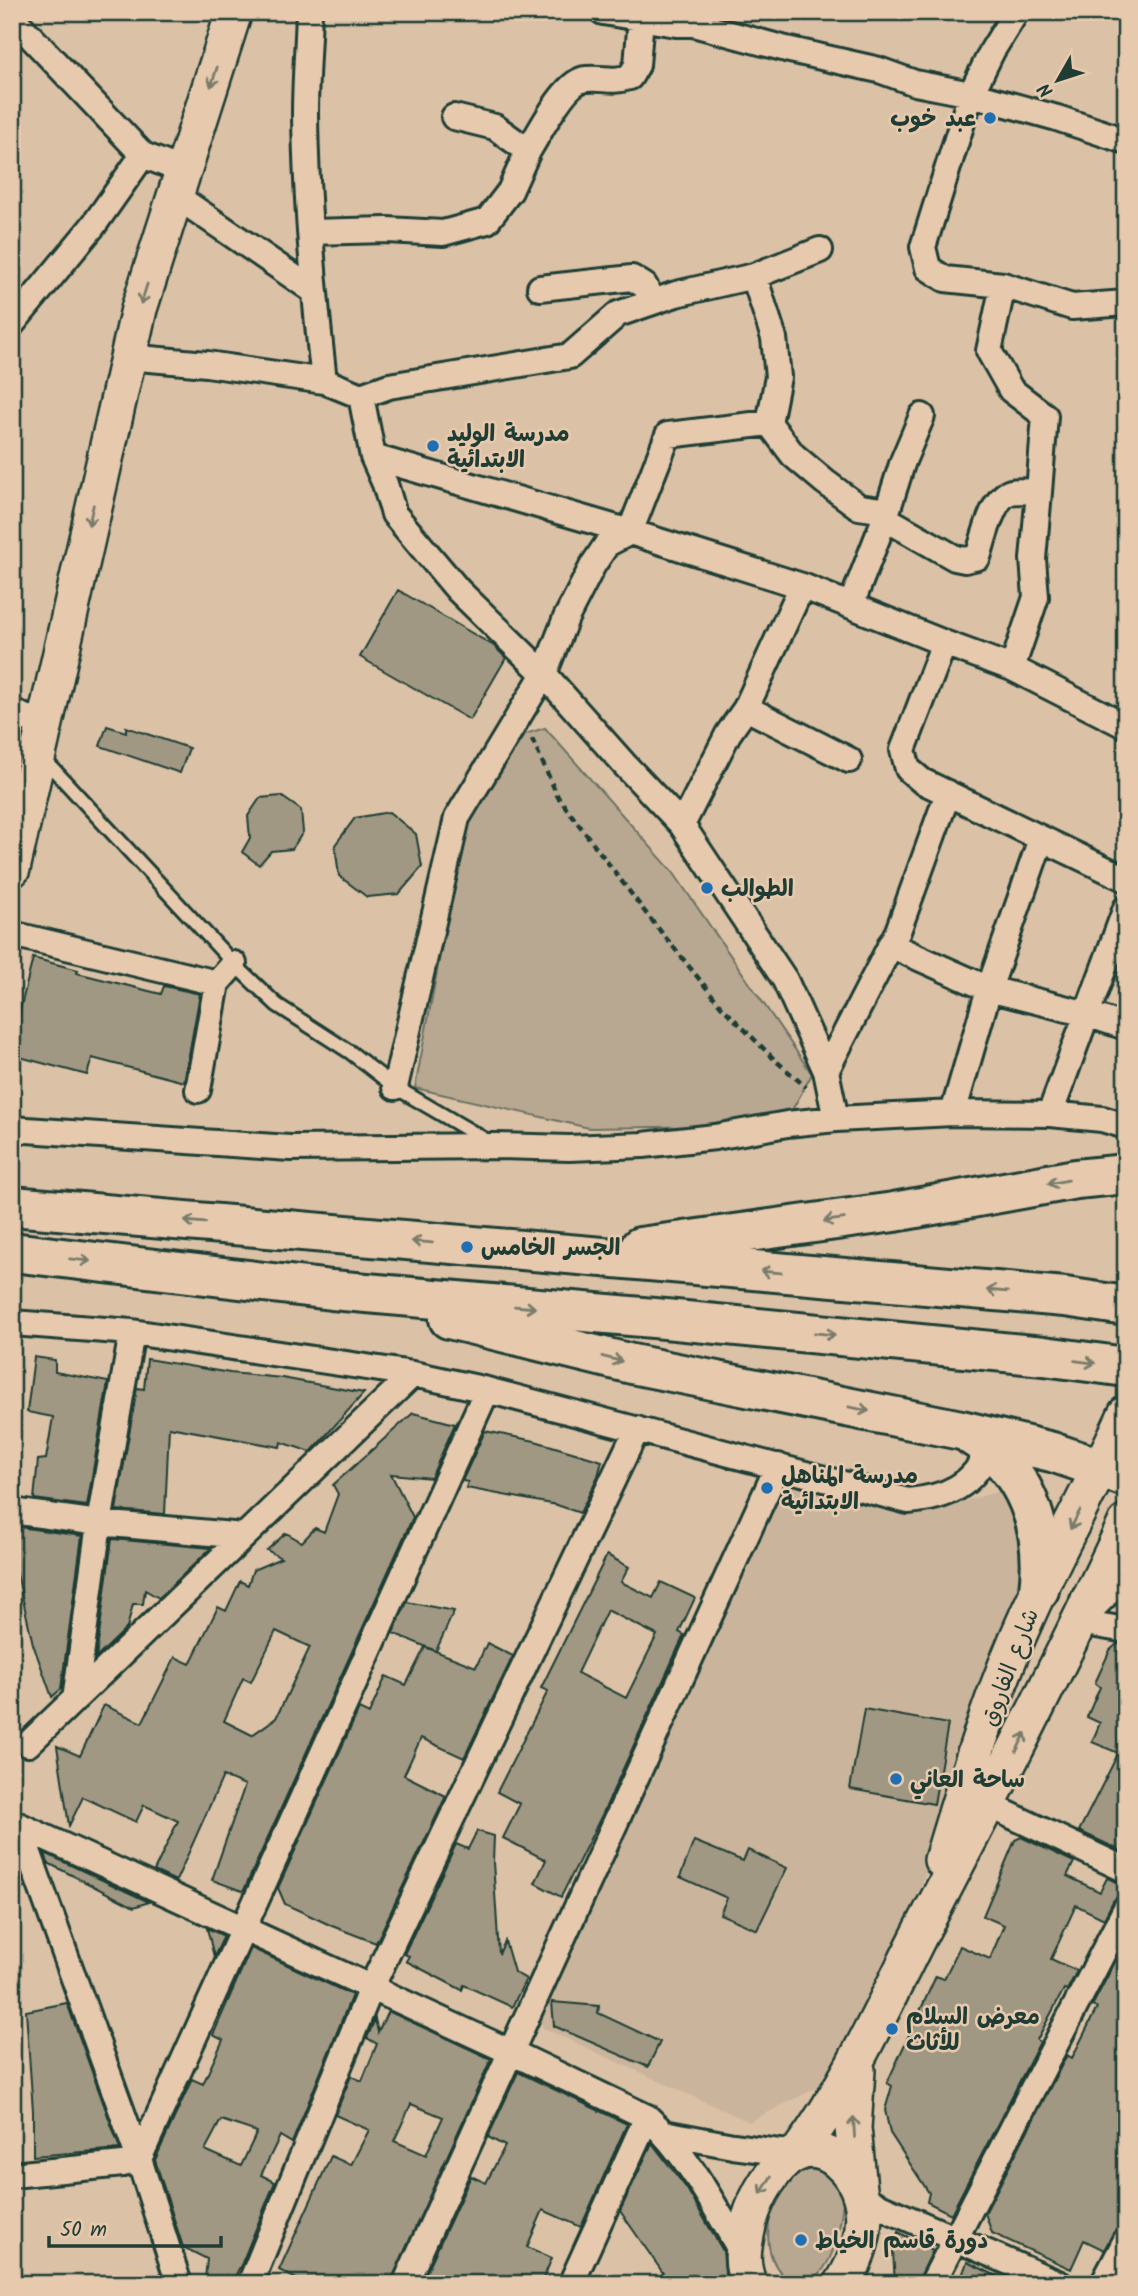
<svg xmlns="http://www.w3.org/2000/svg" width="1138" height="2296" viewBox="0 0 1138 2296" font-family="Kalam,'Playpen Sans Arabic',sans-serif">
<rect width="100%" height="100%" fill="#dbc2a7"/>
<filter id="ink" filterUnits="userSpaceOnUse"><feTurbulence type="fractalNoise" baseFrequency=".0143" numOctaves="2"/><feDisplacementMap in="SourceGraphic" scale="14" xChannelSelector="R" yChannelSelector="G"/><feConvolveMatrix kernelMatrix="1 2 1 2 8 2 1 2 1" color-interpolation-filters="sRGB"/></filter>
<g filter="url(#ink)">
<path fill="#cab59c" d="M 783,1478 L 937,1509 L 1031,1482 L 1031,1578 L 904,1934 L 824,2084 L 749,2122 L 543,2028 L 540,2018 Z"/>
<path fill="#b8a892" stroke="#6c7263" stroke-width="2" d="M 545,728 L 673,872 L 812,1074 L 791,1112 L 723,1126 L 589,1128 L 415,1088 L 464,828 L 525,734 Z
M 812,2165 L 844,2185 C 843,2215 836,2284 796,2284 C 748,2262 768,2178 812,2165 Z"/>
<path fill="#a19883" stroke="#1f3d34" stroke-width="2" fill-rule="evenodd" d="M 398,590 L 494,646 L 506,658 L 470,720 L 360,657 Z
M 107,726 L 126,732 L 126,727 L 189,748 L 180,773 L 100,746 Z
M 281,796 L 301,810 L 303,832 L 292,849 L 271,851 L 259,865 L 242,852 L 250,838 L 248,816 L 260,798 Z
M 389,812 L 416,834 L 422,867 L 399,894 L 367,897 L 339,876 L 335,845 L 355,818 Z
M 33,958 L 78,970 L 77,973 L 161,994 L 164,986 L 200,994 L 184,1082 L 92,1058 L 87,1075 L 12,1055 L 12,1016 L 18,1018 Z
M 34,1357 L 55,1360 L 55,1372 L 108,1382 L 87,1506 L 34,1499 L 38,1460 L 46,1459 L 53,1417 L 27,1412 Z
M 147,1359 L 230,1373 L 282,1378 L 364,1393 L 311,1452 L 281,1442 L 280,1447 L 169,1427 L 165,1514 L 116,1510 L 137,1388 L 144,1389 Z
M 413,1413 L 455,1424 L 431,1478 L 391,1474 L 413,1517 L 244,1890 L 242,1891 L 212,1880 L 245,1785 L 223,1776 L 176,1881 L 154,1871 L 178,1821 L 144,1805 L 136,1822 L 83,1797 L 69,1826 L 57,1746 L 80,1756 L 104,1705 L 142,1723 L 175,1657 L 190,1664 L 218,1607 L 226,1611 L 240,1581 L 248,1585 L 253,1570 L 281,1558 L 267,1550 L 286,1533 L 302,1542 L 315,1528 L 324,1532 L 338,1494 L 333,1485 ZM 276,1631 L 310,1647 L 276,1718 L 252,1735 L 224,1721 L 243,1678 L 251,1682 Z
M 485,1431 L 535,1441 L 602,1461 L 598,1476 L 580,1513 L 557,1505 L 466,1488 L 468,1482 L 462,1481 Z
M 12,1526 L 82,1536 L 61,1689 L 52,1697 L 33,1644 L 12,1552 Z
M 112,1539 L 211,1548 L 159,1598 L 145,1590 L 143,1604 L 133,1604 L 127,1628 L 96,1658 Z
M 607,1555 L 629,1567 L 621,1582 L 653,1598 L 661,1582 L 695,1598 L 679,1632 L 684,1635 L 603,1813 L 561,1897 L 535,1883 L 546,1860 L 503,1838 L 520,1804 L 497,1792 L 548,1691 L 541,1688 ZM 607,1610 L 657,1635 L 626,1698 L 577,1673 Z
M 407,1602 L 454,1611 L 436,1651 L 393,1633 Z
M 487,1643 L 513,1656 L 464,1758 L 421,1738 L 404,1775 L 446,1796 L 376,1943 L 332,1926 L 285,1904 L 278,1888 L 359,1709 L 369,1714 L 386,1676 L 406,1685 L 425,1647 L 476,1667 Z
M 1117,1644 L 1126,1645 L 1126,1735 L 1118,1753 L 1092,1742 L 1100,1723 L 1087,1717 L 1100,1687 L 1095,1683 L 1110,1650 Z
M 864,1709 L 948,1724 L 934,1804 L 850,1789 Z
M 1126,1738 L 1126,1853 L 1079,1831 Z
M 477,1831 L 494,1836 L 493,1862 L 499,1954 L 505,1941 L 514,1972 L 526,1979 L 512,2007 L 464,1985 L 462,1990 L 406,1961 L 409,1956 L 404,1954 L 456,1844 L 468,1849 Z
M 1021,1837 L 1074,1862 L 1067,1876 L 1100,1892 L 1107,1878 L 1126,1885 L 1126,1893 L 1119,1895 L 1113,1901 L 1104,1919 L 1076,1905 L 1051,1959 L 1077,1971 L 1067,1990 L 1064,1989 L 1037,2040 L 1040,2042 L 951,2214 L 927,2202 L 929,2193 L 890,2133 L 885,2110 L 892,2086 L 887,2083 L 936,1976 L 944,1979 L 960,1946 L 990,1959 L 1004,1925 L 983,1916 L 1015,1840 Z
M 694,1841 L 743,1861 L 748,1850 L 787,1868 L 757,1930 L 720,1914 L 727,1898 L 680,1877 Z
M 12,1851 L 26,1888 L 12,1891 Z
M 45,1853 L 149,1902 L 134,1907 L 48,1863 Z
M 207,1928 L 224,1936 L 214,1957 Z
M 1126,1941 L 1126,2225 L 1119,2227 L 1113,2233 L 1104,2250 L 1084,2240 L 1071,2269 L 992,2233 L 985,2213 L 1067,2055 L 1072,2058 L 1097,2008 L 1092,2006 Z
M 251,1948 L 352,1995 L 292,2143 L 280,2136 L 261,2175 L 275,2182 L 242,2263 L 231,2284 L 223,2284 L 205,2279 L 207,2259 L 183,2247 L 155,2160 L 192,2079 L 203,2084 L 223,2040 L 213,2035 ZM 221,2120 L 257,2132 L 241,2166 L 205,2150 Z
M 552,2002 L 599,2006 L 598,2013 L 660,2042 L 648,2067 L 554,2026 Z
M 67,2003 L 120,2149 L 33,2156 L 33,2111 L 26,2011 Z
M 388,2011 L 491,2059 L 390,2284 L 306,2284 L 279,2270 L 331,2156 L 351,2165 L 369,2130 L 335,2115 L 351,2076 L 362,2081 L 377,2044 L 367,2038 L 375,2019 L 378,2032 ZM 411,2104 L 443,2117 L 426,2155 L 394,2141 Z
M 518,2072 L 627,2124 L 581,2227 L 543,2210 L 527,2247 L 552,2258 L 541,2284 L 421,2284 L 471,2176 L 486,2183 L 505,2146 L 488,2137 Z
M 652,2143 L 687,2189 L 723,2251 L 726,2284 L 658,2284 L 663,2273 L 620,2211 Z
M 898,2232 L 933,2250 L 917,2284 L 895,2284 L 893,2251 Z
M 967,2262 L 1014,2284 L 959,2284 Z"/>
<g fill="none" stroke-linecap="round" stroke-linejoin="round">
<g stroke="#1f3d34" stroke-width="18">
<path id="lane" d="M 42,757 L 234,964 L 277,1005 L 350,1052 L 395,1087 L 489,1142"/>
</g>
<g stroke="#1f3d34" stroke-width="30">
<path id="street" d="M 309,12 C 308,46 305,80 305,114 C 306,203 314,293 324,381
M 603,12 L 676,24 L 693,24 L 786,49 L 879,70 L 915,83 L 971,94 L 1057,118 L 1126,141
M 1016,12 L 992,51 L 971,94 L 923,247 L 928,268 L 945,279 L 1003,285 L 989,351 L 1011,390 L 1045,416 L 1039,492
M 12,17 L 143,155
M 528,151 C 539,134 565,80 586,79 C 604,77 610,83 630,77 L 637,65 L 641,18 L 637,12
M 176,196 L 314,291
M 310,232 L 387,230 L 443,233 L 487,221 L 510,191 L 528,151 L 495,127 L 454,117
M 754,276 L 774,338 L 778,377 L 769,423 L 793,455 L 825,482 L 859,507 L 887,511
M 1003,285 L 1072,307 L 1126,303
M 540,288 L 632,278 L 645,286 L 651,302
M 12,324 L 93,226 L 143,155 L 183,171
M 127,357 L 207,364 L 324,381 L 361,396 L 373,457 L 385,484 L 394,514 L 458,590 L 544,674 L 624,764 L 682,825 L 785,980 L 826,1071 L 836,1119
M 361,396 L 389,386 L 570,356 L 618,314 L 676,294 L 754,276 L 820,250
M 373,457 L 630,532 L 802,586 L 944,643 L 1012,668 L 1126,726
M 885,518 L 955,558 L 965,560 L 978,557 C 984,539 992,497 1011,492 C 1019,490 1030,492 1039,492 L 1033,559 L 1036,597 L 1012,668
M 851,605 L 885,518 L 903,461 L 922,416
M 944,643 L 903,750 L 908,769 L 922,781 L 1126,879
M 746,708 L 849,760
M 12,711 L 43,726
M 682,825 L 728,734 L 746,708 L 802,586
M 12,934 L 217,983
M 890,945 L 989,989 L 1087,1014 L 1126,1027
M 826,1071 L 898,931 L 948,793
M 395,1087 L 457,818 L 544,674 L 566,618 L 593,565 L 607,544 L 630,532 L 668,435 L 769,423
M 198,1090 L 217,983 L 234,964
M 953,1113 L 989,989 L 1041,839
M 1050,1114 L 1126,908
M 12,1129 L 290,1148 L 496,1146 L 569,1148 L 643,1145 L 715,1137 L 787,1124 L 836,1119 L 953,1113 L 1050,1114 L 1102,1119 L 1126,1126
M 12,1323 L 132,1332 L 413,1374 L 487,1390 L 908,1501 C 946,1498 974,1486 989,1448
M 12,1511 L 99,1523 L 244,1536
M 1079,1622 L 1126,1630
M 75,1700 L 99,1523 L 132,1332
M 28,1744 L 413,1374
M 989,1805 L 1126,1870
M 12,1822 L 511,2052 L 647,2117 C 687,2153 715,2207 742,2253
M 19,1826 L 139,2159 L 179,2284
M 664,2133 L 733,2146 L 795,2154
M 12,2175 L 123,2164 L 139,2159 L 487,1390
M 861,2198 L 1060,2284
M 250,2284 L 371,1988 L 637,1429
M 405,2284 L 778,1466
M 571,2284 L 647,2117
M 932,2284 L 1126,1908
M 1103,2284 L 1126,2240"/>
</g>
<g stroke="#1f3d34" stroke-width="40">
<path id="secondary" d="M 12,869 L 139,309 L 234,12
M 942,1860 C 967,1777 992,1693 1028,1614 C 1058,1547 1095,1482 1126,1414
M 857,2070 L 853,2128 L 859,2189
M 799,2152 C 850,2083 883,2006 922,1930 C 993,1795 1062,1661 1126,1523
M 749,2284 C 739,2262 744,2244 749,2221 C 753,2208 759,2194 767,2182 C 775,2171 784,2158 798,2153 C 827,2141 854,2172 861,2197 C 869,2225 858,2260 842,2284"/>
</g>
<g stroke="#1f3d34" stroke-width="44">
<path id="primary" d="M 12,1206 L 1065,1297 L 1126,1306
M 640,1247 L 894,1212 L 1076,1179 L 1126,1174
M 12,1252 L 332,1290 L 665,1319 L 1044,1356 L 1126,1367
M 449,1319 L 632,1364 L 961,1430 L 1052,1452 L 1126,1477
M 972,1436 C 1026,1469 1047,1529 1039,1590
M 1090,1601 L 1126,1565"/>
</g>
<path stroke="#1f3d34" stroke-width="4.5" stroke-dasharray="7 5" stroke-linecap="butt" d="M 532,739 L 558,797 L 645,912 L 721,1006 L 775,1060 L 806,1087"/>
<use href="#lane" stroke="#e7caae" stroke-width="12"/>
<use href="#street" stroke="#e7caae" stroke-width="24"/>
<use href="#secondary" stroke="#e7caae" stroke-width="35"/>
<use href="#primary" stroke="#e7caae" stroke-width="38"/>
</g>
<defs><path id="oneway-shaft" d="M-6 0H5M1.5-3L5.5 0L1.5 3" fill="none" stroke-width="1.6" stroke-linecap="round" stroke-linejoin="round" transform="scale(1.75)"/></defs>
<g stroke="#797c6b">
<use href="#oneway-shaft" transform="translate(214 77) rotate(108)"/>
<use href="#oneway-shaft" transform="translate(144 294) rotate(108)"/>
<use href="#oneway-shaft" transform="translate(91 515) rotate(103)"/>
<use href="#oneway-shaft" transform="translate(1058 1182) rotate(170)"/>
<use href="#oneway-shaft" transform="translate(834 1220) rotate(172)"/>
<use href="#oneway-shaft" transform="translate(195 1222) rotate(-175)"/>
<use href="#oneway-shaft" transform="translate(422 1242) rotate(-175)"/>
<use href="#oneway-shaft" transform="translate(80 1260) rotate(6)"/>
<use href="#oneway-shaft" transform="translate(771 1272) rotate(-175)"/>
<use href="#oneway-shaft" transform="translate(997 1291) rotate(-175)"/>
<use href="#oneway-shaft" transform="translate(525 1307) rotate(5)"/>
<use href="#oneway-shaft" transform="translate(825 1334) rotate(6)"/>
<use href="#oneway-shaft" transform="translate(612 1359) rotate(14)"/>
<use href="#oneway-shaft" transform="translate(1085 1362) rotate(8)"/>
<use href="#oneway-shaft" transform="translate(859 1409) rotate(11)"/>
<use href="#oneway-shaft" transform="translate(1075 1520) rotate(117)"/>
<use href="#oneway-shaft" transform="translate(1021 1742) rotate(-64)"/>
<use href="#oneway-shaft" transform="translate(854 2127) rotate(-93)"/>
<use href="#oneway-shaft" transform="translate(766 2185) rotate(121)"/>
</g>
</g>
<g fill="#1f6fb2" stroke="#e7caae" stroke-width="2.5">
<circle cx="990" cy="118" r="7"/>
<circle cx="433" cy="446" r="7"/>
<circle cx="707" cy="888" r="7"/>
<circle cx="467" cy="1247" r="7"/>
<circle cx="767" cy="1488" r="7"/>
<circle cx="896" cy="1779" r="7"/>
<circle cx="892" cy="2029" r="7"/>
<circle cx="801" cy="2240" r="7"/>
</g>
<g text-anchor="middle" stroke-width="5" stroke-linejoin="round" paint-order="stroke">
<g font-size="23" font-weight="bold" fill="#1f3d34" stroke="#e7caae" text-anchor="start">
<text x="976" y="126" text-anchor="end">عبد خوب</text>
<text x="447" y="441">مدرسة الوليد<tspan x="447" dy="26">الابتدائية</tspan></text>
<text x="721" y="896">الطوالب</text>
<text x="481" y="1255">الجسر الخامس</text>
<text x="781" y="1483">مدرسة المناهل<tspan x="781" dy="26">الابتدائية</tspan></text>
<text x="910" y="1787">ساحة العاني</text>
<text x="906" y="2024">معرض السلام<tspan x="906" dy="26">للأثاث</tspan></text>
<text x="815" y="2248">دورة قاسم الخياط</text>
</g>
<g font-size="23" fill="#1f3d34" stroke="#e7caae">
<text transform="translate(1009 1667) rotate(-69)" y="8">شارع الفاروق</text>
</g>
</g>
<rect width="1138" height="2296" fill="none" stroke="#e7caae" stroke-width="42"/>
<rect x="21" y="21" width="1096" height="2254" fill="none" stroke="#1f3d34" stroke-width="2.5" filter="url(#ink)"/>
<g transform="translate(1058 80) rotate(231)" stroke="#e7caae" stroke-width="5" paint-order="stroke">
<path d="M0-5L12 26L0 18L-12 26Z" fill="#1f3d34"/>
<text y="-10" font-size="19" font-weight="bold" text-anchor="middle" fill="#1f3d34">N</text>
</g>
<path d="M49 2236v10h172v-10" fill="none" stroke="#1f3d34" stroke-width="3.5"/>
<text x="60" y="2236" font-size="21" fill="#1f3d34" stroke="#e7caae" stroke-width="5" paint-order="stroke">50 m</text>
</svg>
